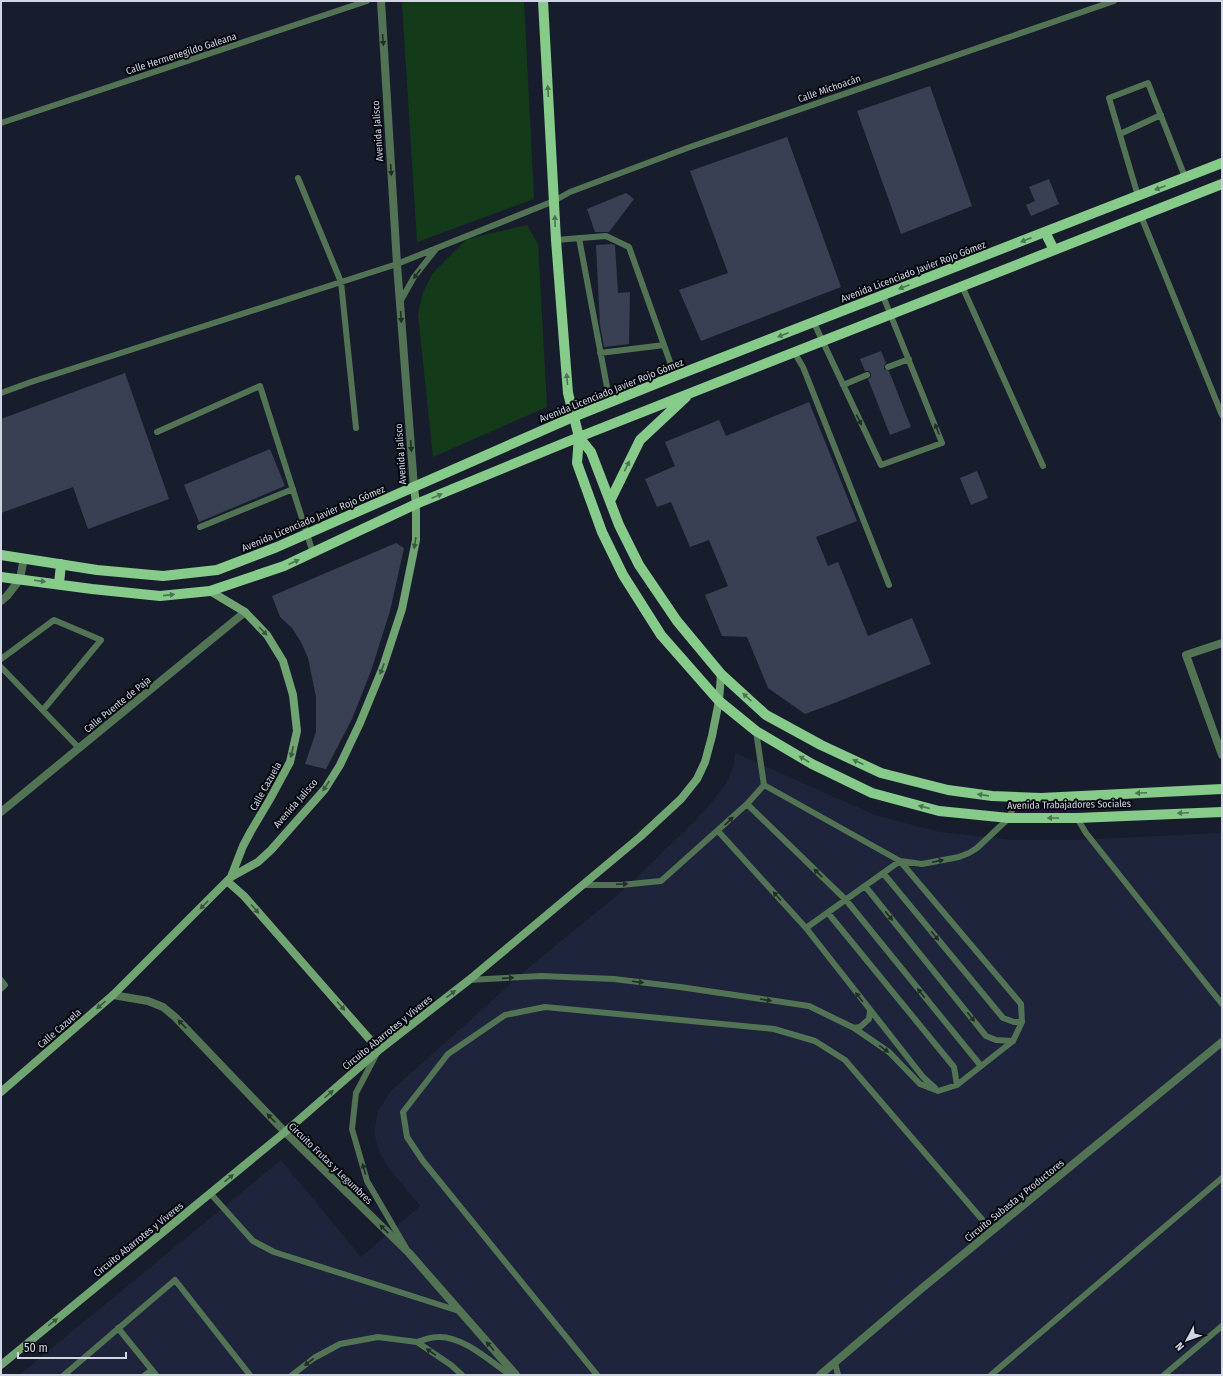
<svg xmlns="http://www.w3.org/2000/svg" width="1223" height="1376" viewBox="0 0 1223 1376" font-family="'Fira Sans Condensed',sans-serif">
<rect width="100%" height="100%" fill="#181d2e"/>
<path fill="#1d243b" d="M 735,753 L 875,815 L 940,832 L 1012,840 L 1075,840 L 1222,833 L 1222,1375 L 19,1375 L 281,1160 L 361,1257 L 420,1206 L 387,1166 L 379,1151 L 374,1132 L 378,1111 L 392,1090 L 533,964 L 620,893 L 695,821 L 711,803 L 726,784 L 733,768 Z"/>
<path fill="#143b19" d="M 407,1 L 524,1 L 534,199 L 417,242 L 402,3 Z
M 527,225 L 538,244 L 547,407 L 433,457 L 418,315 L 423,292 L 433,273 L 467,239 Z"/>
<path fill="#3a4053" d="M 930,86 L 972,206 L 901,234 L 857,111 Z
M 787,137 L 841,287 L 701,341 L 679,290 L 728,273 L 690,171 Z
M 1049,179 L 1059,204 L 1031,216 L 1026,205 L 1035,201 L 1029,187 Z
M 626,193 L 634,199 L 609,232 L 595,232 L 587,209 Z
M 612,244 L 615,245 L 618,293 L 630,292 L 629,344 L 604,347 L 600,325 L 596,245 Z
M 881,351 L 886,363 L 884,366 L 884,369 L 889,371 L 911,427 L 890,435 L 868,379 L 871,377 L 871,374 L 869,371 L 865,371 L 860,359 Z
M 125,373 L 169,499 L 88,529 L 73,487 L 1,513 L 1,419 Z
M 809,402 L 857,521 L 816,537 L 828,566 L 838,562 L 868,636 L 912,618 L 931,664 L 832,704 L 805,714 L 768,688 L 747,637 L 722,636 L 705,595 L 728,586 L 709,540 L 690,547 L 671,502 L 657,507 L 645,479 L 675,466 L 665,442 L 719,420 L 726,436 Z
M 270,449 L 285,486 L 199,522 L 184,485 Z
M 977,471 L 988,498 L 971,505 L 960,478 Z
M 396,543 L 404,548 L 390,611 L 371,671 L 352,719 L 326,769 L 305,764 L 316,732 L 316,697 L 308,658 L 301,642 L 292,628 L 280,617 L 272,596 Z"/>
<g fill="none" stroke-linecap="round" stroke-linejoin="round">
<path stroke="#537454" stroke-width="6" d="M 1,123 L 367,1
M 1120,134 L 1161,115
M 298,178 L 341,282 L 356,428
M 1138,196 L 1109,98 L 1148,83 L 1185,177
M 1141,216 L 1222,415
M 579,238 L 610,403
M 556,240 L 606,236 L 629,247 L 675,376
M 962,286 L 1043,466
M 400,302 L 414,277 L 436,249
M 814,323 L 881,465 L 942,443 L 883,296
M 794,352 L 803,367 L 889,585
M 600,353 L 664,345
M 888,367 L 909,359
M 843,385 L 867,375
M 1,393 L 31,382 L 397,264 L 554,201 L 570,192 L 690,147 L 1114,1
M 157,432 L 260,386 L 313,553
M 200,527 L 293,489
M 1,659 L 54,620 L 101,640 L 43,710
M 1,667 L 79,748
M 747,804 L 846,900 L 981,1066
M 1077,818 L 1086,833 L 1222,1004
M 718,831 L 806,928 L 923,1077 L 935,1088
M 883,873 L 1003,1018 L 1014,1022 L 1022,1022
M 583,885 L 621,885 L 661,881 L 747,804 L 764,785
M 865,886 L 986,1036 L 996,1040 L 1013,1041
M 828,913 L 954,1067 L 957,1085
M 806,928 L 900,861 L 922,864 L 959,857 L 969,853 L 977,848 L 1009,818 L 1017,798
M 1,980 L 5,985 L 1,989
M 469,980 L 541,976 L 614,979 L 680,987 L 809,1006 L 854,1028 L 889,1052 L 920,1084 L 938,1091 L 957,1085 L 1013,1041 L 1022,1022 L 1021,1004 L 900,861 L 764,785 L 756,731
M 854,1028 L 860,1027 L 869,1019 L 870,1011
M 377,1053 L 356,1093 L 352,1129 L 367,1181 L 406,1248
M 210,1193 L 253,1241 L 274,1252 L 459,1311
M 118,1328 L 156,1375
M 417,1342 C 423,1340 431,1337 438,1337 C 463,1336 490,1361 510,1375
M 835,1363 L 838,1375
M 64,1375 L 175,1280 L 250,1375
M 145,1375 L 152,1370
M 292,1375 L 314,1358 L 340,1344 L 378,1337 L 417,1342 L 451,1365 L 462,1375
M 597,1375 L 423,1161 L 407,1137 L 403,1112 L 448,1054 L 505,1015 L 545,1007 L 774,1029 L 815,1041 L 845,1060 L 992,1231
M 991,1375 L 1222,1178
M 1164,1375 L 1222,1326"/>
<path stroke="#537454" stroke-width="8" d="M 381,1 L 397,264 L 414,487
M 1,601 L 7,596 L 20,579 L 24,558
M 1222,643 L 1186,655 L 1222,755
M 1,812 L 245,612
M 113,995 L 148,1001 L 163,1007 L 175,1017 L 285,1132 L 409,1253 L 516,1375
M 820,1375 L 921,1289 L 1222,1042"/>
<path stroke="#70a572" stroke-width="8" d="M 210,591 L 245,612 L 267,635 L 283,661 L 293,695 L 297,731 L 290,762 L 270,799 L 251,831 L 243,846 L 231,877
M 227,881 L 244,896 L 379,1050
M 1,1092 L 113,995 L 231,877 L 258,862 L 271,850 L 325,789 L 340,765 L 360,723 L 383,667 L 402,609 L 416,540 L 416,504 L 414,487
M 1,1365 L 285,1132 L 379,1050 L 469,980 L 640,837 L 681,799 L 697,779 L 705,762 L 712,736 L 719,701 L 721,674"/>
<path stroke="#86cb8a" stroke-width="10" d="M 543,1 L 556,240 L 568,393 L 579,437 L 577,463 L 602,532 L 623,575 L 661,635 L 719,701 L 756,731 L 812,764 L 872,793 L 939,811 L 1009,818 L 1077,818 L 1222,812
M 1045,232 L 1054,250
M 579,437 L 591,452 L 619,525 L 639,565 L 677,621 L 721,674 L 766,715 L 821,745 L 881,773 L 948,790 L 992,796 L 1041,798 L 1222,789
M 610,501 L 640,440 L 686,397
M 1,555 L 97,570 L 163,576 L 217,570 L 277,547 L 573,417 L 675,376 L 1222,163
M 1,577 L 92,589 L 160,596 L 210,591 L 284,566 L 416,504 L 579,437 L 1222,184
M 59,584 L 61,564"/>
</g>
<defs><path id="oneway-solid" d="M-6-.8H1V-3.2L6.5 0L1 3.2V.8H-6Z"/></defs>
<g fill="#212e27">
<use href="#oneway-solid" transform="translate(383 40) rotate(86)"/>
<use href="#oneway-solid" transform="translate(391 170) rotate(86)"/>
<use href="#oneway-solid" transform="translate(417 274) rotate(126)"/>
<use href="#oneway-solid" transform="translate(401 317) rotate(86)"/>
<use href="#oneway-solid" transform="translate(859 420) rotate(64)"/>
<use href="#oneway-solid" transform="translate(937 429) rotate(-112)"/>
<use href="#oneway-solid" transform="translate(411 446) rotate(86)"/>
<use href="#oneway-solid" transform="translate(729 821) rotate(-43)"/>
<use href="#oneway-solid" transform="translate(938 861) rotate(-12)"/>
<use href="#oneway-solid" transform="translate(818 873) rotate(-136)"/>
<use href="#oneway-solid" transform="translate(622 884) rotate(-3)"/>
<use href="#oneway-solid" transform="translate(777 896) rotate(-132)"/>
<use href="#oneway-solid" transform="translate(889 916) rotate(51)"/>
<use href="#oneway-solid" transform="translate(935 936) rotate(51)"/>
<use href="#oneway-solid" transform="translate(508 978) rotate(-4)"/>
<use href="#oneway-solid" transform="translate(638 982) rotate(7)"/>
<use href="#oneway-solid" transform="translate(921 993) rotate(-129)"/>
<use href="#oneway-solid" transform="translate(859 997) rotate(-128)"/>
<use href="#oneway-solid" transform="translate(766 1000) rotate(9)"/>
<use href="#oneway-solid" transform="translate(971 1017) rotate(51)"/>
<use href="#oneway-solid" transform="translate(182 1024) rotate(-134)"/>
<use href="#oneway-solid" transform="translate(884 1049) rotate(36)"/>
<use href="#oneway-solid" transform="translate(271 1118) rotate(-134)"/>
<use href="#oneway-solid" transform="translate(364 1169) rotate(-106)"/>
<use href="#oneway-solid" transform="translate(384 1229) rotate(-136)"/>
<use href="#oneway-solid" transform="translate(490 1346) rotate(-132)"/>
<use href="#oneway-solid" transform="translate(431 1352) rotate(-146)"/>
<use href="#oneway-solid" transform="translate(309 1362) rotate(143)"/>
</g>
<g fill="#4c7353">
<use href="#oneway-solid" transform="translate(548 91) rotate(-93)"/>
<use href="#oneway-solid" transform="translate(1160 188) rotate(159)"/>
<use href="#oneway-solid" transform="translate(555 221) rotate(-92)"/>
<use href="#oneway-solid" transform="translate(1026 240) rotate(159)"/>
<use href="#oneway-solid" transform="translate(904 287) rotate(159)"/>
<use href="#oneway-solid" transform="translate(783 335) rotate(159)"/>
<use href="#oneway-solid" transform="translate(567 379) rotate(-95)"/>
<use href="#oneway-solid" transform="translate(627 466) rotate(-64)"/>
<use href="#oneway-solid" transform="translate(437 496) rotate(-22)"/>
<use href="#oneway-solid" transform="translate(294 562) rotate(-25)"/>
<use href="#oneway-solid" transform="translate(40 581) rotate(7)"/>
<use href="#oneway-solid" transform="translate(169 595) rotate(-6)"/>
<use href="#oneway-solid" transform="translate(747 697) rotate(-138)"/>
<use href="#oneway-solid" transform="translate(804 759) rotate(-149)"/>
<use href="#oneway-solid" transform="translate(858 762) rotate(-155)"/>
<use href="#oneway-solid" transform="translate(1141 793) rotate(177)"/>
<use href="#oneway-solid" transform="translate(983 795) rotate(-172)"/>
<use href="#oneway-solid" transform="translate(924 807) rotate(-165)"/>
<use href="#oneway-solid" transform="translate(1183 813) rotate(177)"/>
<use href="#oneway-solid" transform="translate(1053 818) rotate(-180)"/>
</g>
<g fill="#3b5640">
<use href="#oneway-solid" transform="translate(415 543) rotate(99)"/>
<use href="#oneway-solid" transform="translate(263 631) rotate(46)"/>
<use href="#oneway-solid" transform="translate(382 669) rotate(111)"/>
<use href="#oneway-solid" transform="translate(292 752) rotate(103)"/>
<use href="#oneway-solid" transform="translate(326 786) rotate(124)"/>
<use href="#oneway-solid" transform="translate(204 905) rotate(135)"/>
<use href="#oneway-solid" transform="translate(255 909) rotate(49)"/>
<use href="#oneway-solid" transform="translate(451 994) rotate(-38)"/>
<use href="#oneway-solid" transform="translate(101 1005) rotate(139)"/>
<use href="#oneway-solid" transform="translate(341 1006) rotate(49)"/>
<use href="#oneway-solid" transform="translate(329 1094) rotate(-41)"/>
<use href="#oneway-solid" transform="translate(229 1178) rotate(-39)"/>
<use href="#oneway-solid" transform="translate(53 1322) rotate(-39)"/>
</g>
<g text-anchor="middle" stroke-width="4" stroke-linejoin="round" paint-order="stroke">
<g font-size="10" fill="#d2d6e2" stroke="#06080f">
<text transform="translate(181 53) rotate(-18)" y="4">Calle Hermenegildo Galeana</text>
<text transform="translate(829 88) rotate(-19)" y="4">Calle Michoacán</text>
<text transform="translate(377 131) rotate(-94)" y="4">Avenida Jalisco</text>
<text transform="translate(913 271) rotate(-21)" y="4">Avenida Licenciado Javier Rojo Gómez</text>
<text transform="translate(611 390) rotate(-22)" y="4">Avenida Licenciado Javier Rojo Gómez</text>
<text transform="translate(400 454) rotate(-94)" y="4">Avenida Jalisco</text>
<text transform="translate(313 518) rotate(-23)" y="4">Avenida Licenciado Javier Rojo Gómez</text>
<text transform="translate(117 704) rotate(-39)" y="4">Calle Puente de Paja</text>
<text transform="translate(265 786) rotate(-61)" y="4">Calle Cazuela</text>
<text transform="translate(295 803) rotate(-49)" y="4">Avenida Jalisco</text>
<text transform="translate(1069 804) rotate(-1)" y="4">Avenida Trabajadores Sociales</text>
<text transform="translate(59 1028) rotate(-41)" y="4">Calle Cazuela</text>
<text transform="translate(387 1032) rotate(-39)" y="4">Circuito Abarrotes y Víveres</text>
<text transform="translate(331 1163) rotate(44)" y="4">Circuito Frutas y Legumbres</text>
<text transform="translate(1014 1200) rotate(-39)" y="4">Circuito Subasta y Productores</text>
<text transform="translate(138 1239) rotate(-39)" y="4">Circuito Abarrotes y Víveres</text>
</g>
</g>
<rect width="1223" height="1376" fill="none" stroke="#d2d6e2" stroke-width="4"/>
<g transform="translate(1187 1340) rotate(229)" stroke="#06080f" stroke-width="3" paint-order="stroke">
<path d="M0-3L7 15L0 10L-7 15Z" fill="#d2d6e2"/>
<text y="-6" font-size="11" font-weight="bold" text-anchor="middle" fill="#d2d6e2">N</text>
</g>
<path d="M18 1352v6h108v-6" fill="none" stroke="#d2d6e2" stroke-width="2"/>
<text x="24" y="1352" font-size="12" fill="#d2d6e2" stroke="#06080f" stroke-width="3" paint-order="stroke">50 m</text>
</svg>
